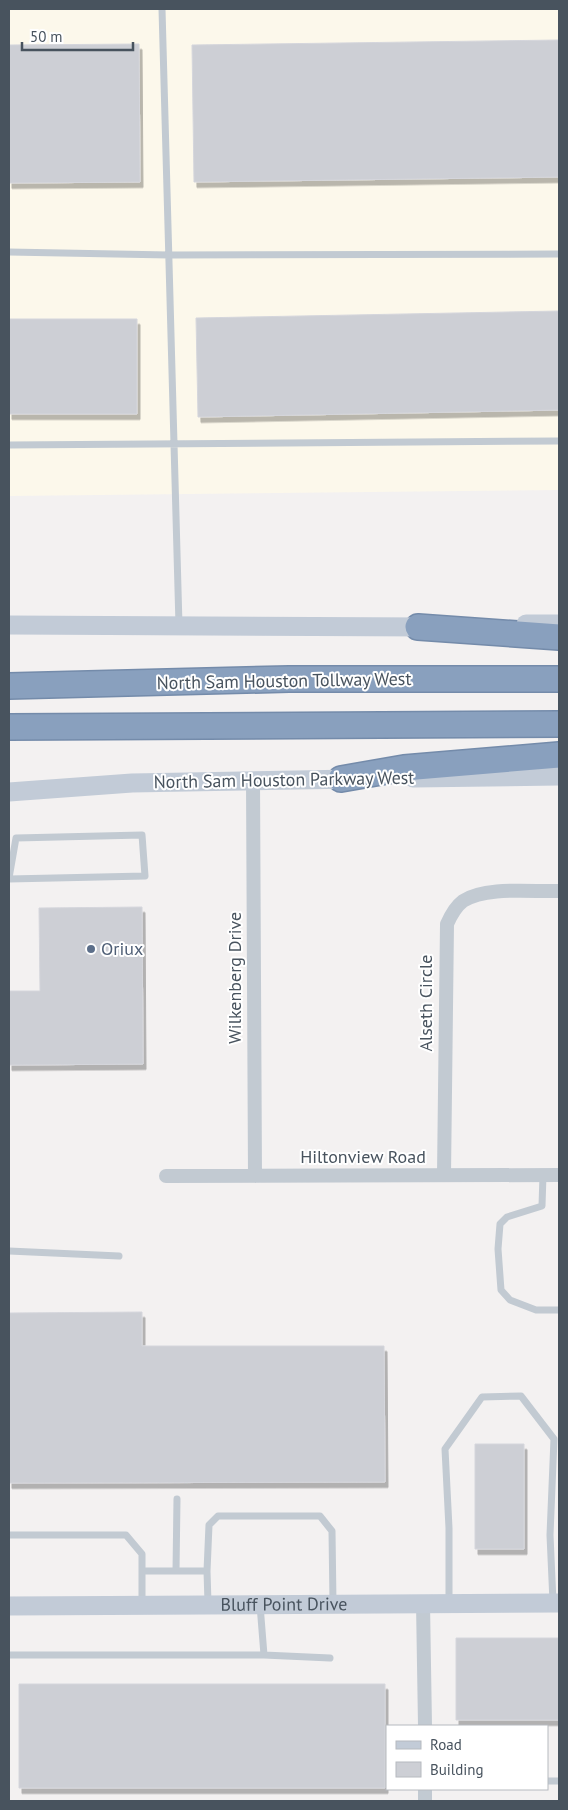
<svg xmlns="http://www.w3.org/2000/svg" width="568" height="1810" viewBox="0 0 568 1810" font-family="'PT Sans',sans-serif">
<defs>
<filter id="shadow"><feDropShadow dx="3" dy="5.5" stdDeviation="0" flood-color="#0004"/></filter>
</defs>
<rect width="100%" height="100%" fill="#f3f1f1"/>
<path fill="#fcf8eb" d="M 9,9 L 559,9 L 559,490 L 9,496 Z"/>
<path fill="#cdcfd5" stroke="#d5d6dc" filter="url(#shadow)" d="M 559,40 L 559,177 L 194,182 L 192,45 Z
M 139,44 L 140,182 L 9,183 L 9,45 Z
M 559,311 L 559,410 L 198,417 L 196,318 Z
M 9,319 L 137,319 L 137,414 L 9,414 Z
M 142,907 L 143,1064 L 9,1065 L 9,991 L 40,991 L 39,908 Z
M 142,1312 L 142,1346 L 384,1346 L 385,1482 L 9,1483 L 9,1313 Z
M 475,1444 L 524,1444 L 524,1549 L 475,1549 Z
M 456,1638 L 559,1638 L 559,1720 L 456,1720 Z
M 19,1684 L 385,1684 L 385,1788 L 19,1788 Z"/>
<g fill="none" stroke-linecap="round" stroke-linejoin="round">
<g stroke="#748baa" stroke-width="28">
<path id="highway" d="M 418,627 L 559,637
M 9,686 L 289,679 L 559,679
M 9,727 L 559,724
M 341,779 L 404,768 L 559,755"/>
</g>
<path stroke="#c2cad2" stroke-width="7" d="M 162,9 L 179,625
M 9,252 L 169,255 L 559,254
M 9,445 L 559,441
M 9,878 L 16,838 L 142,835 L 145,876 L 9,879
M 543,1175 L 542,1206 L 507,1217 L 500,1224 L 498,1249 L 501,1290 L 510,1300 L 536,1310 L 559,1310
M 9,1251 L 119,1256
M 9,1535 L 126,1535 L 142,1554 L 142,1604
M 142,1571 L 207,1571 L 209,1525 L 218,1516 L 320,1516 L 332,1531 L 333,1603
M 176,1571 L 177,1499
M 207,1571 L 208,1603
M 449,1603 L 449,1528 L 445,1449 L 482,1397 L 521,1396 L 554,1439 L 550,1535 L 553,1602
M 260,1605 L 264,1655
M 9,1655 L 264,1655 L 330,1658
M 547,1781 L 559,1781"/>
<path stroke="#c2cad2" stroke-width="14" d="M 253,781 L 255,1176
M 444,1175 L 447,924 C 451,915 455,907 463,901 C 486,886 532,892 559,891
M 166,1176 L 559,1175
M 423,1603 L 425,1726
M 425,1789 L 425,1801"/>
<g stroke="#c2cbd7" stroke-width="19">
<path d="M 526,624 L 559,624"/>
<path d="M 9,625 L 431,627"/>
<path d="M 413,778 L 559,776"/>
<path d="M 9,792 L 132,783 L 353,779"/>
<path id="s1" d="M 9,1606 L 559,1603"/>
</g>
<use href="#highway" stroke="#89a0be" stroke-width="25"/>
</g>
<circle fill="#5c6f8a" stroke="#fff" stroke-width="2" cx="91" cy="949" r="5"/>
<g text-anchor="middle" stroke-width="4" stroke-linejoin="round" paint-order="stroke">
<g font-size="18" fill="#48535e" stroke="#fff">
<text transform="translate(284 681) rotate(-1)" y="6">North Sam Houston Tollway West</text>
<text transform="translate(284 780) rotate(-1)" y="6">North Sam Houston Parkway West</text>
<text transform="translate(235 978) rotate(-90)" y="6">Wilkenberg Drive</text>
<text transform="translate(426 1003) rotate(-90)" y="6">Alseth Circle</text>
<text x="363" y="1163">Hiltonview Road</text>
<text dy="6" stroke="none"><textPath href="#s1" startOffset="275">Bluff Point Drive</textPath></text>
</g>
<g font-size="18" fill="#4e5e75" stroke="#fff" text-anchor="start">
<text x="101" y="955">Oriux</text>
</g>
</g>
<rect width="568" height="1810" fill="none" stroke="#48535e" stroke-width="20"/>
<rect x="386" y="1725" width="162" height="65" fill="#ffffff" stroke="#b6babf"/>
<rect x="396" y="1741" width="25" height="8" fill="#c2cbd7" stroke="#b6babf"/>
<text x="430" y="1750" font-size="15" fill="#48535e">Road</text>
<rect x="396" y="1762" width="25" height="15" fill="#cdcfd5" stroke="#b6babf"/>
<text x="430" y="1775" font-size="15" fill="#48535e">Building</text>
<path d="M22 42v8h111v-8" fill="none" stroke="#48535e" stroke-width="2.5"/>
<text x="30" y="42" font-size="15" fill="#48535e" stroke="#ffffff" stroke-width="4" paint-order="stroke">50 m</text>
</svg>
